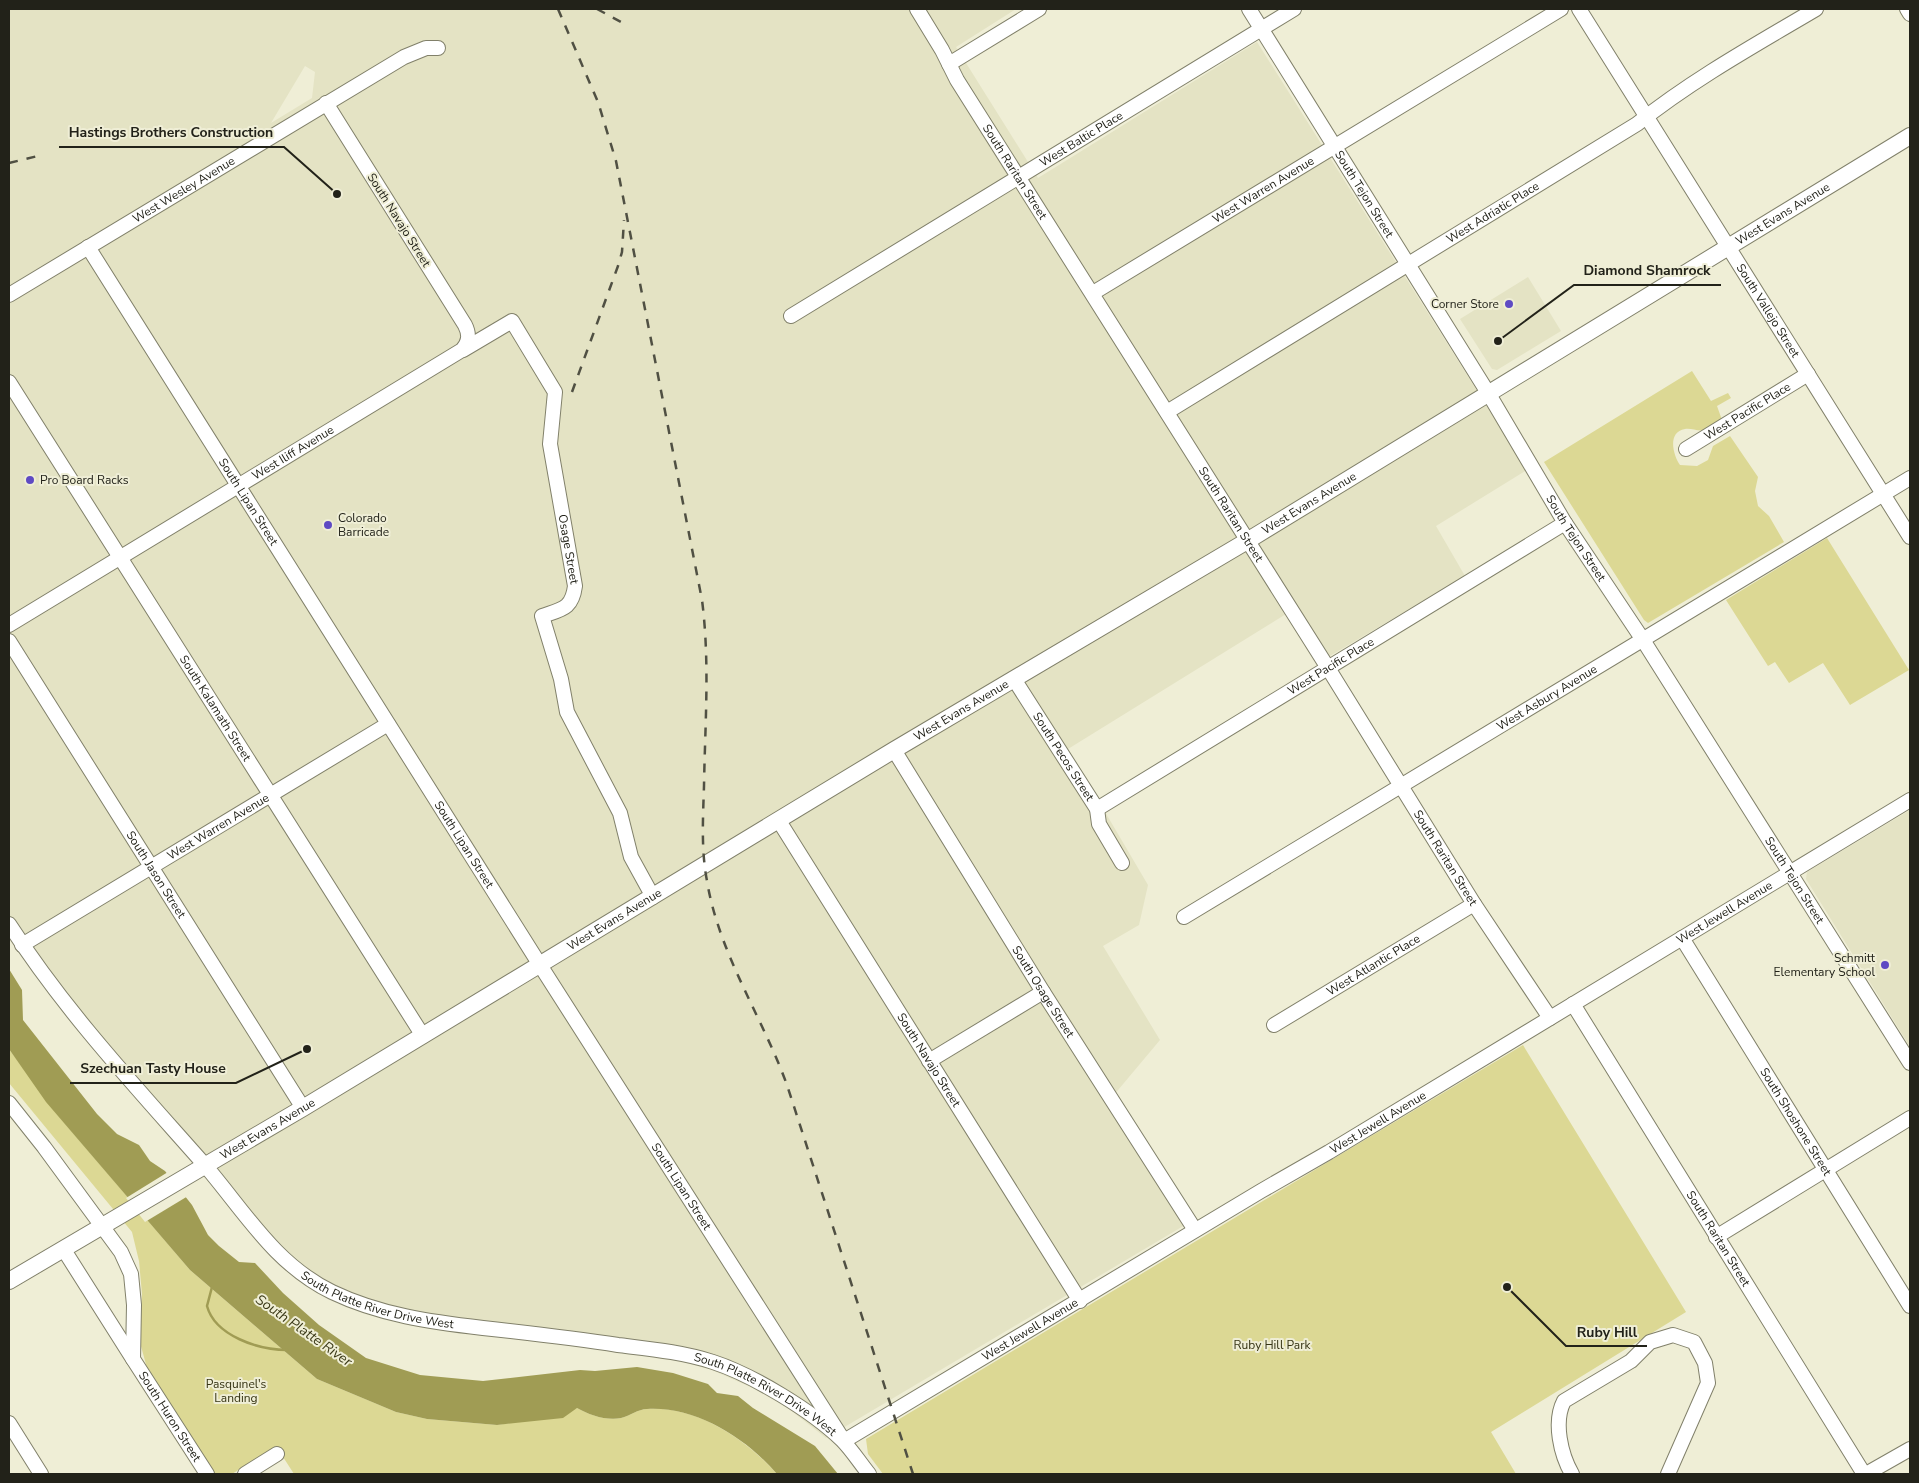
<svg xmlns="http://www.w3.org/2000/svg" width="1919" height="1483" viewBox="0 0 1919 1483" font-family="'Nunito Sans',sans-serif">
<rect width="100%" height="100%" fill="#efeed6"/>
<path fill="#e4e3c4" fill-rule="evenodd" d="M 9,9 L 1016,9 L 956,47 L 1038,178 L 1257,42 L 1527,470 L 1436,526 L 1465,576 L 1318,663 L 1286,614 L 1068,749 L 1148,885 L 1139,925 L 1103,946 L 1160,1040 L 1108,1102 L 1185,1225 L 826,1438 L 775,1398 L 712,1370 L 662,1356 L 423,1327 L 368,1314 L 320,1289 L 272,1253 L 17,949 L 9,935 ZM 305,66 L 315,72 L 312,98 L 271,123 Z
M 1528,277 L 1561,331 L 1497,370 L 1492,369 L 1460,319 Z
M 1910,810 L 1910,1047 L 1806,879 L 1807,872 Z"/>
<path fill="#dcd894" d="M 1692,371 L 1711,401 L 1728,393 L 1731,398 L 1717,406 L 1722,420 C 1717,423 1711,428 1705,430 C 1698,432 1692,428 1685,429 C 1667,432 1673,455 1680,465 L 1697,466 L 1708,460 L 1713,446 L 1730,436 L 1758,477 L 1755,491 L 1758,506 L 1769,516 L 1784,542 L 1648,623 L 1644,620 L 1544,462 Z
M 1827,538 L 1909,670 L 1850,705 L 1823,663 L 1789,683 L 1775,662 L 1768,666 L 1726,600 Z
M 1523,1045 L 1686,1312 L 1491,1432 L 1516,1474 L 883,1474 L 868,1454 L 866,1439 Z
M 9,1049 L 56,1113 L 190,1270 L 317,1379 L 396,1412 L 427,1419 L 497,1425 L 528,1420 L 577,1408 C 589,1415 607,1421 621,1418 C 630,1416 638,1409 647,1409 C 696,1405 746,1439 777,1474 L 294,1474 L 276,1446 L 232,1474 L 214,1474 L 147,1368 L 139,1339 L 142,1294 L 139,1261 L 132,1232 L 9,1083 Z"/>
<path fill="#a09c54" d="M 9,969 L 22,990 L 23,1020 L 97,1114 L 117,1134 L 139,1145 L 150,1161 L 165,1171 L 192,1205 L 208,1235 L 219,1246 L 239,1262 L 255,1263 L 283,1293 L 319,1325 L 366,1358 L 420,1375 L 483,1381 L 580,1370 L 595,1371 L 637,1367 L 673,1373 L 708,1384 L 717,1393 L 738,1396 L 753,1408 L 815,1446 L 838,1474 L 777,1474 C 746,1438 696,1406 647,1409 C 638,1409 630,1416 621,1418 C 607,1421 589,1415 577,1408 L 563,1418 L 497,1425 L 427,1419 L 396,1412 L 317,1379 L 190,1270 L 46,1102 L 9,1049 Z"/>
<path fill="#efeed6" d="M 168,1172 L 188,1196 L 145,1222 L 126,1198 Z"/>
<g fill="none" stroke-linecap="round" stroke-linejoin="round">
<path stroke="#a09c54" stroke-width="2.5" d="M 212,1287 L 207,1306 C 215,1336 259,1350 287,1350"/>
<g stroke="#81806a" stroke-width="16">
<g id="minor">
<path id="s1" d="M 917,9 L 942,50 L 957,80 L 1328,668 L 1474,904 L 1550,1018"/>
<path id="s2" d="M 1249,9 L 1490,396 L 1565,523 L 1643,640 L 1910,1063"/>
<path id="s3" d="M 1579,9 L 1910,537"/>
<path d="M 1907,9 L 1910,14"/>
<path d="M 949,64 L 1039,9"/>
<path id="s4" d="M 88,247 L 540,965 L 844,1441 L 1261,1191 L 1329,1152 L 1910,800"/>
<path id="s5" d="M 1093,293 L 1561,9"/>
<path id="s6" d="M 9,295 L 404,57 L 426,48 L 438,48"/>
<path id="s7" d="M 791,316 L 1294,9"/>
<path id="s8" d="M 463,350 L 512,321 L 555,392 L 550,444 L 575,586 C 572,609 562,609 542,616 L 561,679 L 567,712 L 620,813 L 631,857 L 653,897"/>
<path id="s9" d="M 9,382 L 423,1036"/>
<path id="s10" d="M 1167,412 L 1637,124 C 1692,80 1755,45 1816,9"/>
<path id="s11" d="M 1686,449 L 1808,374"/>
<path id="s12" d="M 9,625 L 462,350 C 469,342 470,335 465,325 L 326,103"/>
<path id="s13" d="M 9,641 L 303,1108"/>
<path id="s14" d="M 1014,679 L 1097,809 L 1099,824 L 1122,863"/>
<path id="s15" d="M 894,750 L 1043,992 L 1195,1230"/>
<path id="s16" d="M 1097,809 L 1565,523"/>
<path id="s17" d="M 779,821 L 1080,1301"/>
<path id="s18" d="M 1184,917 L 1910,478"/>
<path id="s19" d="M 9,924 C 65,1011 135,1086 203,1163 C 243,1209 274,1264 332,1292 C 380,1315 431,1322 483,1328 C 528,1333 573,1338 618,1345 C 650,1349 682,1352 713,1362 C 753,1375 812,1411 842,1440 C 852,1450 860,1463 869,1474"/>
<path id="s20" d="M 1682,938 L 1910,1306"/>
<path id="s21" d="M 22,945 L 388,724"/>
<path id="s22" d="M 1573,1004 L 1864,1474"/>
<path id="s23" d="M 1274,1025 L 1474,904"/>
<path d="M 929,1061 L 1043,992"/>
<path id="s24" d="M 9,1103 L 44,1147 L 121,1252 L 131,1274 L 134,1305 L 133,1359 L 207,1474"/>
<path d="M 1716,1237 L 1910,1118"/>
<path d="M 64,1250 L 133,1359"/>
<path d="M 9,1423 L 41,1474"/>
<path d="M 245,1474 L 277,1454"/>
<path d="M 1572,1474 C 1561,1455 1553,1422 1564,1401 L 1631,1361 L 1650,1342 L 1673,1335 L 1694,1342 L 1705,1363 L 1708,1383 L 1668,1474"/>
<path d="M 1866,1474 L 1910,1449"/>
</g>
</g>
<g stroke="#81806a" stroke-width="18">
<g id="major">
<path id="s25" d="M 9,1281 L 303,1108 L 894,750 L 1247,541 L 1910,136"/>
</g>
</g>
<use href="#minor" stroke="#fff" stroke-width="14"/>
<use href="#major" stroke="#fff" stroke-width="16"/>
<path stroke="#505043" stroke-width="2.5" stroke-dasharray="9 9" stroke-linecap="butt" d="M 558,9 L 598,102 L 616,161 L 702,600 C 710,662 705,724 704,786 C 703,818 701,850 707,881 C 719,954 762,1016 787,1085 L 913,1474
M 597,9 L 623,23
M 9,163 L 42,155
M 572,392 L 618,266 L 622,252 L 624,220"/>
</g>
<g fill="#5e4ac3" stroke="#efeed6" stroke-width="2">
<circle cx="1509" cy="304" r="5"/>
<circle cx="30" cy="480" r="5"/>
<circle cx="328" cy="525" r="5"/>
<circle cx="1885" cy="965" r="5"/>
</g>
<g text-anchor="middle" stroke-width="4" stroke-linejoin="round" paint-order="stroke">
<g font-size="12" fill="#222219" stroke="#efeed6">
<text dy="4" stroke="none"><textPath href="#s7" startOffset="340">West Baltic Place</textPath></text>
<text dy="4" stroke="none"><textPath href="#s1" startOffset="190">South Raritan Street</textPath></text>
<text dy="4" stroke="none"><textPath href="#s6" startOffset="204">West Wesley Avenue</textPath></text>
<text dy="4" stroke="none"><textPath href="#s5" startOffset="199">West Warren Avenue</textPath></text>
<text dy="4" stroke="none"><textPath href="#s2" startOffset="218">South Tejon Street</textPath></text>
<text dy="4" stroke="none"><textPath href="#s10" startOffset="382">West Adriatic Place</textPath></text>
<text dy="4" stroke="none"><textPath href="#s25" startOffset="2070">West Evans Avenue</textPath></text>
<text transform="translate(399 220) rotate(58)" y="4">South Navajo Street</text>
<text dy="4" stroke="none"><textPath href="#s3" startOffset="356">South Vallejo Street</textPath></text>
<text dy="4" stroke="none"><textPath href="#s11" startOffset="72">West Pacific Place</textPath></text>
<text dy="4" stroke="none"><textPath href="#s12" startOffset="332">West Iliff Avenue</textPath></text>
<text dy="4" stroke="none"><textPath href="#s4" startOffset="301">South Lipan Street</textPath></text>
<text dy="4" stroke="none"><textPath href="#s25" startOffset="1515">West Evans Avenue</textPath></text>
<text dy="4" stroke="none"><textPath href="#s1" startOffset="595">South Raritan Street</textPath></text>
<text dy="4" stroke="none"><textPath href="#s2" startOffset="622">South Tejon Street</textPath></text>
<text dy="4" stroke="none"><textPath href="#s8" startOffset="299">Osage Street</textPath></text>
<text dy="4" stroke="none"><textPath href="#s16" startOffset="274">West Pacific Place</textPath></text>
<text dy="4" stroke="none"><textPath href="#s18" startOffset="424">West Asbury Avenue</textPath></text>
<text dy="4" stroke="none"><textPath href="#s9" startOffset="386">South Kalamath Street</textPath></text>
<text dy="4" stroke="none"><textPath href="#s25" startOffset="1110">West Evans Avenue</textPath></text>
<text dy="4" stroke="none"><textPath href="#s14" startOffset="92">South Pecos Street</textPath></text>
<text dy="4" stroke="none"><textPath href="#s21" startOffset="229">West Warren Avenue</textPath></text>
<text dy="4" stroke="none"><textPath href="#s4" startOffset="706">South Lipan Street</textPath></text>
<text dy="4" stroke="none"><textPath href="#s1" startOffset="1000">South Raritan Street</textPath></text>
<text dy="4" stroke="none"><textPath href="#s13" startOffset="276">South Jason Street</textPath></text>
<text dy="4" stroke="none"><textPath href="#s2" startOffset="1028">South Tejon Street</textPath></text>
<text dy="4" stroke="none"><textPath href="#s4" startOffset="2440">West Jewell Avenue</textPath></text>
<text dy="4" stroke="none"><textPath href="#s25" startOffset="705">West Evans Avenue</textPath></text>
<text dy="4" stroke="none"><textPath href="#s23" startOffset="116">West Atlantic Place</textPath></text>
<text dy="4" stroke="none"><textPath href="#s15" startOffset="284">South Osage Street</textPath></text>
<text dy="4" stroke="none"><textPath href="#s17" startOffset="282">South Navajo Street</textPath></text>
<text dy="4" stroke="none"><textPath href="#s4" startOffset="2035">West Jewell Avenue</textPath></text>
<text dy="4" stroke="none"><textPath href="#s20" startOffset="216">South Shoshone Street</textPath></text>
<text dy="4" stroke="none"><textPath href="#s25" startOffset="300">West Evans Avenue</textPath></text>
<text dy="4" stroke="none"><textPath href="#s4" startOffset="1111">South Lipan Street</textPath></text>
<text dy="4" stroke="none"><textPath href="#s22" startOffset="276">South Raritan Street</textPath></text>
<text dy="4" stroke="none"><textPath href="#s19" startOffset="538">South Platte River Drive West</textPath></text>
<text dy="4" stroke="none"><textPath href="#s4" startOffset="1630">West Jewell Avenue</textPath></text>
<text dy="4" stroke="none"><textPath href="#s19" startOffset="942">South Platte River Drive West</textPath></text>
<text dy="4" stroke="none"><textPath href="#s24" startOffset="364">South Huron Street</textPath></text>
</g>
<g font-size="12" fill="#222219" stroke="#efeed6" text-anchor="end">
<text x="1499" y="308">Corner Store</text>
<text x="40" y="484" text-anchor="start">Pro Board Racks</text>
<text x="338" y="522" text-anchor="start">Colorado<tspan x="338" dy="14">Barricade</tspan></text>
<text x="1875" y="962">Schmitt<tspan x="1875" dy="14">Elementary School</tspan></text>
</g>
<g font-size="12" fill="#353313" stroke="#efeed6">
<text x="1272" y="1349">Ruby Hill Park</text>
<text x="236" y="1388">Pasquinel's<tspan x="236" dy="14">Landing</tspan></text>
</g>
<g font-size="14" font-style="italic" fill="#3a3817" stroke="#efeed6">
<text transform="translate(304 1330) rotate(35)" y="5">South Platte River</text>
</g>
</g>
<path fill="none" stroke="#222219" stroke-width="2" d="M337 194L284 147H59M1498 341L1574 285H1721M307 1049L236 1083H70M1507 1287L1566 1346H1647"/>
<g fill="#222219" stroke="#efeed6" stroke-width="2">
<circle cx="337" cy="194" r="5"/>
<circle cx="1498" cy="341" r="5"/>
<circle cx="307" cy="1049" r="5"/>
<circle cx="1507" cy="1287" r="5"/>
</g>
<g font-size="14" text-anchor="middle" font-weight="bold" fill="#222219" stroke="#efeed6" stroke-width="4" stroke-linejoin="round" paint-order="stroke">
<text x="171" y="137">Hastings Brothers Construction</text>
<text x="1647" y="275">Diamond Shamrock</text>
<text x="153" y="1073">Szechuan Tasty House</text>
<text x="1607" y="1337">Ruby Hill</text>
</g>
<rect width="1919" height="1483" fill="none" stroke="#222219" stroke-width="20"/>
</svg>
